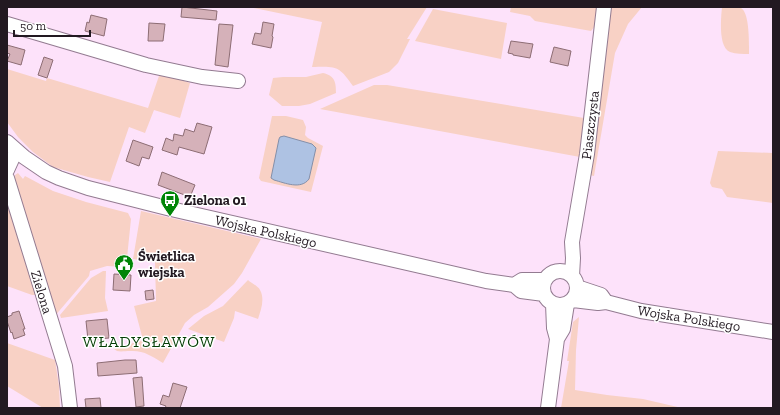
<svg xmlns="http://www.w3.org/2000/svg" width="780" height="415" viewBox="0 0 780 415" font-family="'Zilla Slab',serif">
<rect width="100%" height="100%" fill="#fde2fa"/>
<path fill="#f8d1c5" d="M 249,7 L 427,7 L 407,39 L 410,39 L 398,63 L 389,72 L 353,86 C 339,66 337,66 312,67 L 322,22 Z
M 511,7 L 598,7 L 595,26 L 591,31 L 535,21 L 530,16 L 510,12 Z
M 609,7 L 642,7 L 628,24 L 615,53 L 594,176 L 589,175 Z
M 722,7 C 727,7 736,6 741,8 C 750,13 749,45 749,54 C 743,54 736,54 730,52 C 718,47 721,18 722,7 Z
M 433,9 L 507,23 L 501,59 L 415,41 Z
M 7,69 L 46,81 L 47,78 L 148,108 L 160,73 L 190,83 L 180,118 L 154,110 L 145,133 L 129,127 L 110,182 L 88,177 L 53,167 L 33,152 L 18,137 L 7,122 Z
M 323,73 C 335,76 336,82 336,93 L 310,104 L 299,106 L 282,106 L 269,95 L 273,78 L 283,77 L 306,77 Z
M 374,85 L 387,85 L 584,118 L 580,157 L 320,109 Z
M 272,116 L 286,116 L 303,120 L 306,127 L 305,135 L 308,138 L 323,146 L 311,192 L 261,181 L 259,178 Z
M 718,151 L 773,153 L 773,203 L 727,197 L 722,189 L 712,187 L 710,183 Z
M 18,173 L 23,179 L 25,176 L 53,191 L 86,202 L 128,213 L 131,219 L 127,258 L 126,267 L 107,266 L 90,271 L 89,276 L 54,317 L 14,178 L 15,175 Z
M 7,196 L 37,295 L 32,295 L 7,286 Z
M 141,211 L 261,239 L 242,273 L 234,284 L 208,307 L 194,315 L 185,323 L 163,363 C 152,356 143,350 130,351 C 125,351 121,352 117,351 L 114,349 L 143,340 L 134,306 L 156,301 L 155,262 L 133,259 Z
M 103,271 L 106,271 L 105,298 L 108,311 L 61,318 L 60,315 L 91,278 Z
M 248,280 C 251,283 258,286 260,290 C 265,299 261,310 258,319 L 235,311 L 234,318 L 224,342 L 188,329 L 204,316 L 223,306 Z
M 579,317 L 576,350 L 575,390 L 607,395 L 643,399 L 682,408 L 560,408 L 561,408 L 569,361 L 567,361 L 573,322 Z
M 7,343 L 55,360 L 59,386 L 60,408 L 43,408 L 7,386 Z"/>
<path fill="#aec2e3" stroke="#848fa9" d="M 284,136 L 312,144 L 316,148 L 309,179 C 301,190 285,183 274,180 L 271,178 L 279,139 L 280,137 Z"/>
<path fill="#d5b1b9" stroke="#8d6d74" d="M 182,7 L 217,11 L 216,20 L 181,17 Z
M 91,15 L 107,19 L 104,36 L 85,31 L 87,22 L 89,23 Z
M 263,22 L 274,24 L 272,36 L 273,37 L 271,48 L 252,44 L 255,33 L 261,34 Z
M 149,23 L 165,24 L 163,41 L 148,41 Z
M 219,24 L 233,25 L 228,67 L 215,65 Z
M 511,41 L 533,44 L 530,58 L 513,55 L 513,54 L 508,53 Z
M 7,45 L 25,50 L 21,65 L 7,61 L 10,54 L 7,53 Z
M 554,47 L 571,51 L 568,66 L 550,62 Z
M 44,57 L 53,60 L 47,78 L 38,75 Z
M 197,123 L 212,127 L 204,154 L 179,147 L 177,155 L 162,150 L 166,138 L 173,141 L 174,134 L 183,136 L 185,129 L 194,132 Z
M 133,140 L 153,147 L 149,159 L 142,157 L 139,166 L 126,161 Z
M 162,172 L 195,185 L 190,197 L 158,185 Z
M 114,274 L 131,275 L 130,291 L 113,290 Z
M 153,290 L 154,299 L 146,300 L 145,291 Z
M 19,311 L 25,329 L 23,329 L 25,335 L 14,339 L 12,332 L 11,333 L 7,321 L 7,317 L 12,315 L 12,313 Z
M 107,319 L 109,338 L 88,340 L 86,321 Z
M 125,360 L 136,360 L 137,373 L 98,376 L 97,363 Z
M 142,377 L 144,406 L 136,407 L 133,378 Z
M 173,383 L 187,387 L 180,408 L 165,408 L 166,406 L 160,404 L 163,395 L 169,397 Z
M 100,398 L 101,408 L 86,408 L 85,399 Z"/>
<g fill="none" stroke-linecap="round" stroke-linejoin="round">
<g stroke="#937b91" stroke-width="16">
<path id="minor" d="M 7,24 L 146,65 L 202,77 L 238,81
M 7,142 L 24,157 L 46,172 L 59,178 L 88,188 L 171,209 L 486,281 L 514,285 L 522,280 L 545,280
M 7,170 L 12,159 L 17,152
M 7,178 L 65,366 L 70,408
M543 288a17 17 0 1 1 34 0a17 17 0 1 1-34 0Z
M 572,276 L 573,258 L 572,242 L 587,154 L 604,7
M 514,285 L 521,291 L 544,294
M 577,287 L 601,295 L 606,302
M 573,300 L 598,303 L 606,302 L 641,311 L 773,332
M 553,304 L 554,328 L 557,339
M 548,408 L 557,339 L 563,329 L 567,304"/>
</g>
<use href="#minor" stroke="#fff" stroke-width="14"/>
</g>
<defs>
<g id="bus-pin" transform="scale(1)"><path d="M0 17L-7.5 6A9.5 9.5 0 1 1 7.5 6Z" fill="#008507" stroke="#fff"/><path d="M-5-6H5V4H4V6H2V4H-2V6H-4V4H-5ZM-3.5-4V0h7V-4ZM-3.5 1.2v1.5H-2V1.2ZM2 1.2v1.5H3.5V1.2Z" fill="#fff"/></g>
<g id="civic-pin" transform="scale(1)"><path d="M0 17L-7.5 6A9.5 9.5 0 1 1 7.5 6Z" fill="#008507" stroke="#fff"/><path d="M-.6-6.5H3V-4.5H.6V-3L4-1V1h2V6H-6V1h2V-1L-.6-3ZM-1.2 2.5V6h2.4V2.5Z" fill="#fff"/></g>
</defs>
<g fill-rule="evenodd">
<use href="#bus-pin" x="170" y="200"/>
<use href="#civic-pin" x="124" y="264"/>
</g>
<g text-anchor="middle" stroke-width="3" stroke-linejoin="round" paint-order="stroke">
<g font-size="14" fill="#221921" stroke="#fff">
<text transform="translate(590 125) rotate(-83)" y="5">Piaszczysta</text>
<text transform="translate(266 231) rotate(13)" y="5">Wojska Polskiego</text>
<text transform="translate(42 292) rotate(73)" y="5">Zielona</text>
<text transform="translate(689 318) rotate(9)" y="5">Wojska Polskiego</text>
</g>
<g font-size="14" font-weight="bold" fill="#221921" stroke="#fff" text-anchor="start">
<text x="184" y="205">Zielona 01</text>
<text x="138" y="261">Świetlica<tspan x="138" dy="16">wiejska</tspan></text>
</g>
<g font-size="16" letter-spacing="1" fill="#033c04" stroke="#fff">
<text x="149" y="347">WŁADYSŁAWÓW</text>
</g>
</g>
<rect width="780" height="415" fill="none" stroke="#221921" stroke-width="16"/>
<path d="M14 30v6h76v-6" fill="none" stroke="#221921" stroke-width="2"/>
<text x="20" y="30" font-size="12" fill="#221921" stroke="#ffffff" stroke-width="3" paint-order="stroke">50 m</text>
</svg>
